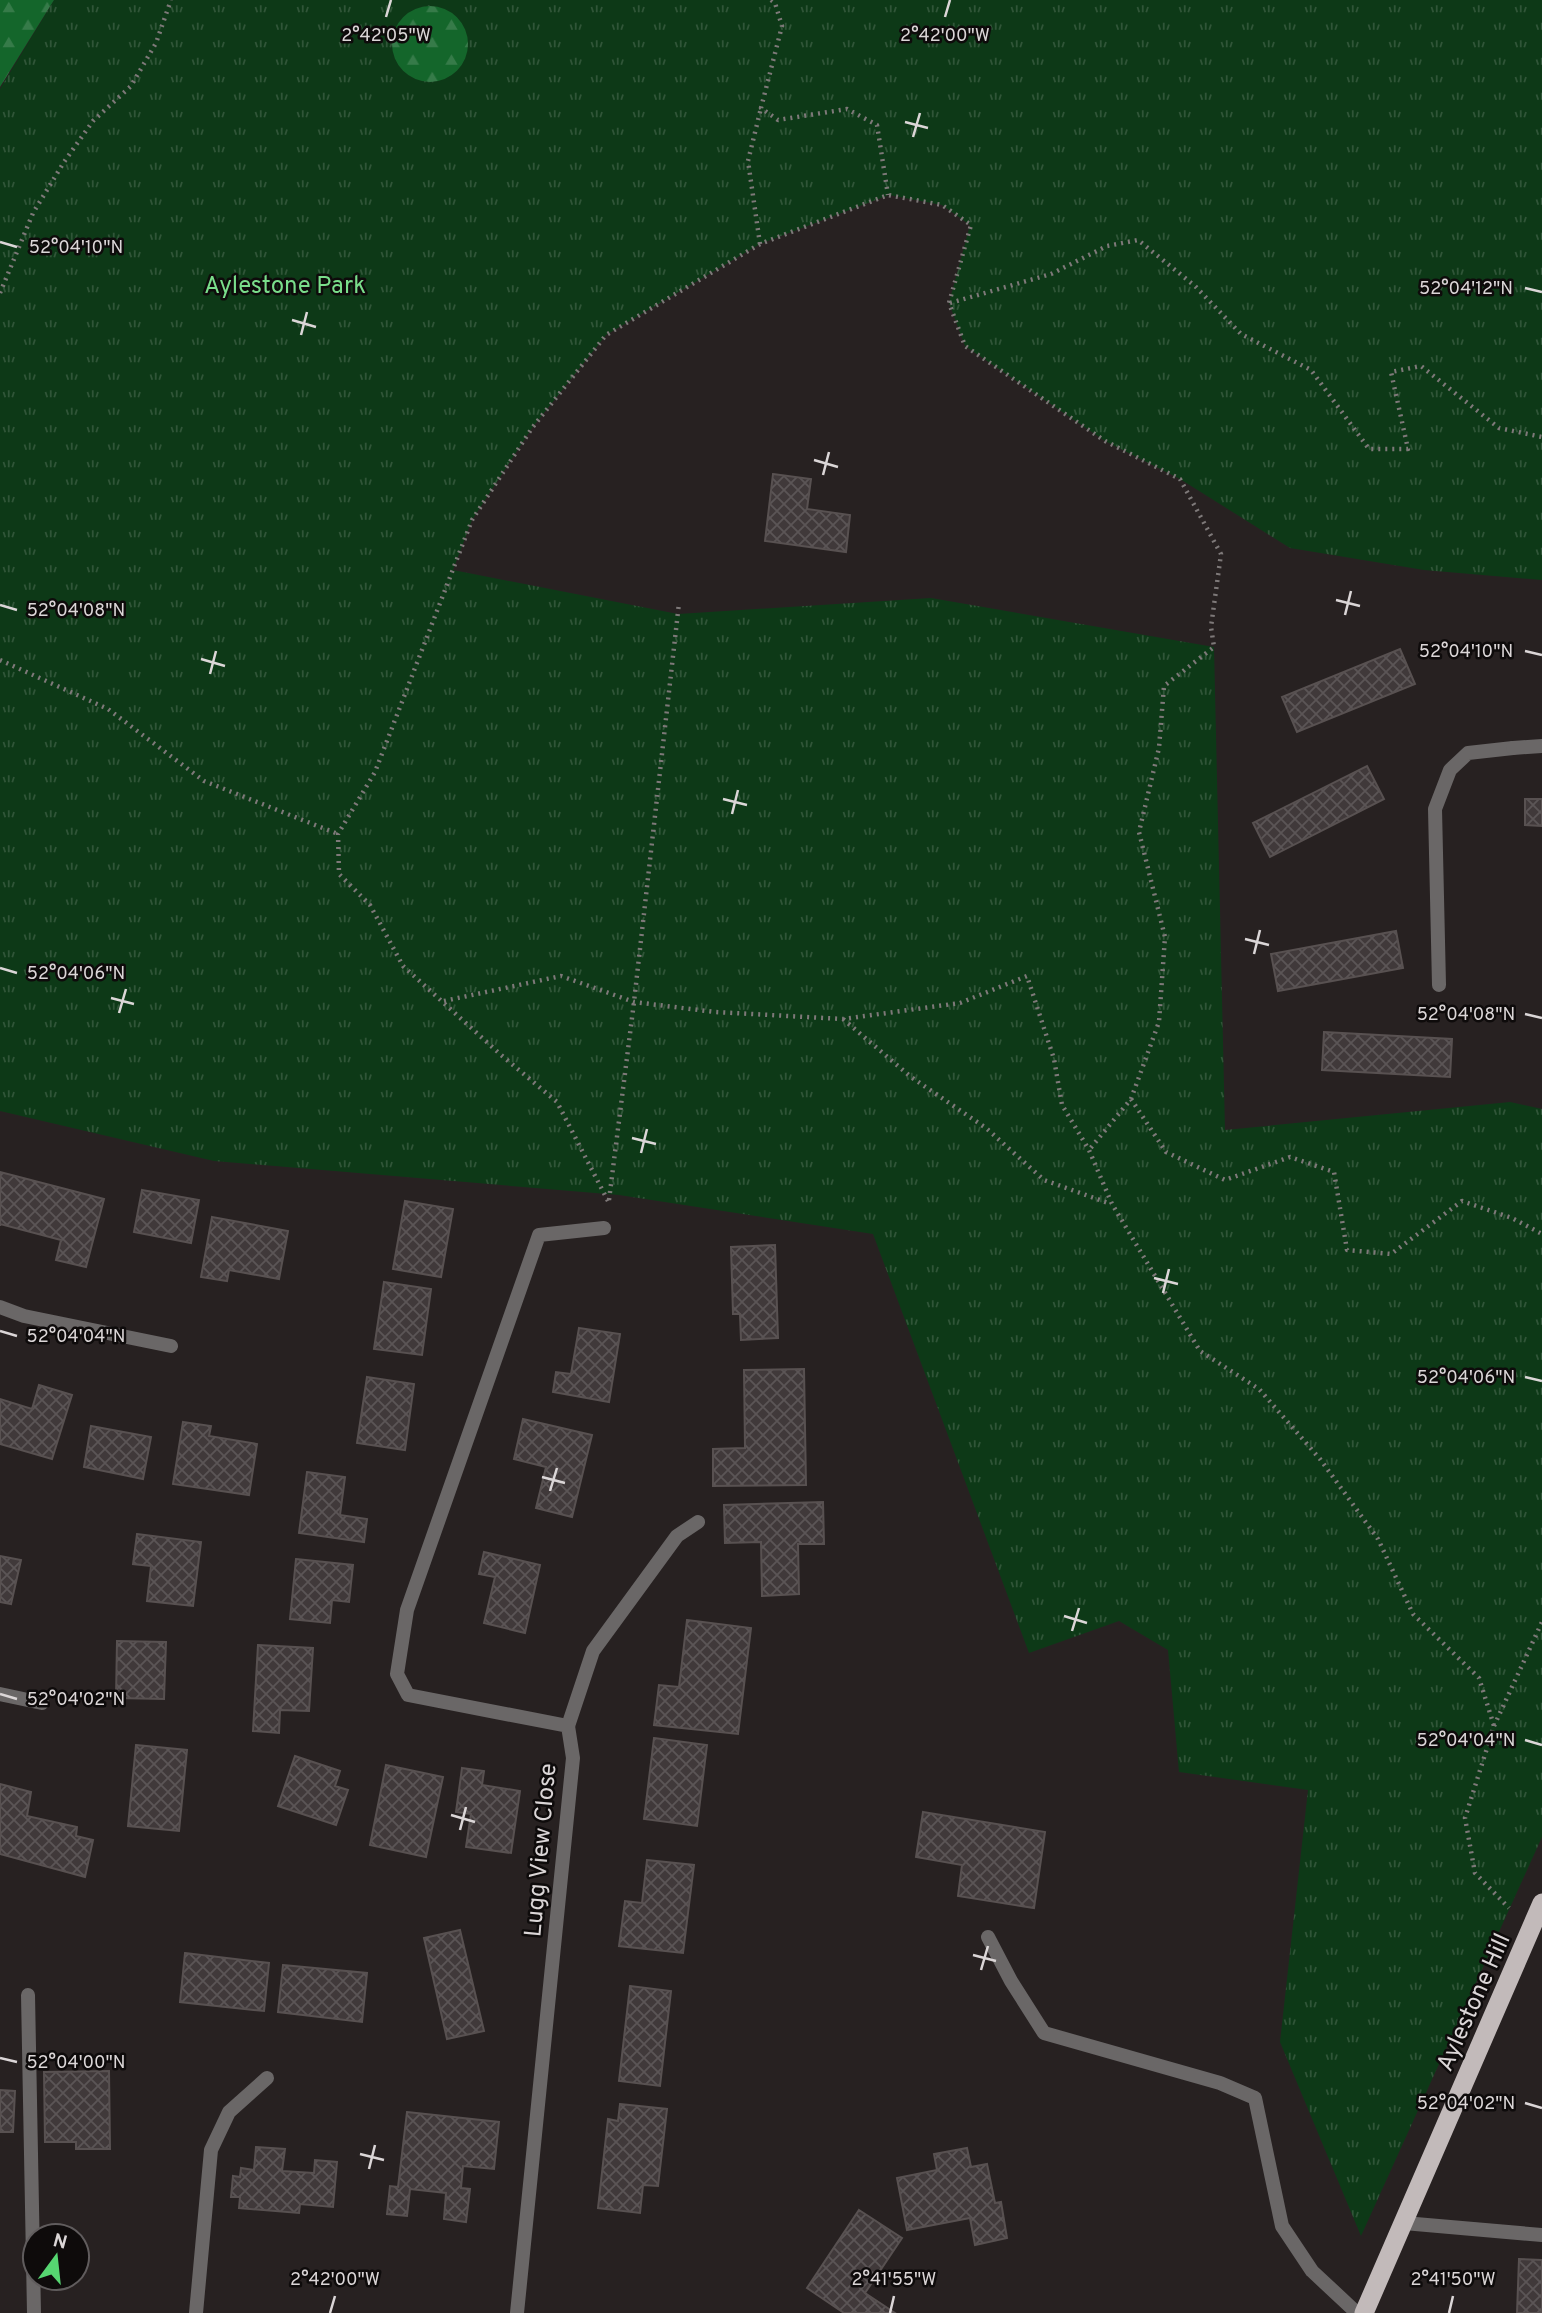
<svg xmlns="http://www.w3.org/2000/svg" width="1542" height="2313" viewBox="0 0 1542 2313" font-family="Overpass,sans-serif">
<defs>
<pattern id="grass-tufts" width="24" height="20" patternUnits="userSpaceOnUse" patternTransform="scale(1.75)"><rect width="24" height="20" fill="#0d3917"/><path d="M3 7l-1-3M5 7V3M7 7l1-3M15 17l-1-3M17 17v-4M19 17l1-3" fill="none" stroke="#305538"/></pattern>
<pattern id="forest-firs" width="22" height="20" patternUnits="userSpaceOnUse" patternTransform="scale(1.75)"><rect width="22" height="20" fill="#14662b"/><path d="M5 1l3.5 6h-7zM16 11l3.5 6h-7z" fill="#367b49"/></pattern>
<pattern id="building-cross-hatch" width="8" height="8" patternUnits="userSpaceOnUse" patternTransform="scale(1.75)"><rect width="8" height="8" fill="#40393a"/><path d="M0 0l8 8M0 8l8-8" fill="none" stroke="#5b5556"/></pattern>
</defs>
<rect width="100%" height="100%" fill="#272121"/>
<path fill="url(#grass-tufts)" d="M 54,0 L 1542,0 L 1542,580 L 1424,570 L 1290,548 L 1180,479 L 1105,441 L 965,346 L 949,303 L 970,225 L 942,205 L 889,195 L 760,244 L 606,335 L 532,428 L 472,520 L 453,570 L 678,614 L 931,598 L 1214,647 L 1225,1130 L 1510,1102 L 1542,1109 L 1542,1837 L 1361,2236 L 1280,2042 L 1308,1790 L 1179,1772 L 1168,1650 L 1119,1621 L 1029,1653 L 873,1234 L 619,1195 L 214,1161 L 0,1111 L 0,89 Z"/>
<path fill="url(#forest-firs)" d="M 0,0 L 54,0 L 0,87 Z
M392 44a38 38 0 1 1 76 0a38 38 0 1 1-76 0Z"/>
<path fill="url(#building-cross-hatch)" stroke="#585151" stroke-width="2" d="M 773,474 L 811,479 L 807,509 L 850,515 L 846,552 L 765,541 Z
M 1400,649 L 1415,684 L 1297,732 L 1282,697 Z
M 1367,766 L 1384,799 L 1270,857 L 1253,823 Z
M 1525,799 L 1542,799 L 1542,826 L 1525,825 Z
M 1396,931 L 1403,968 L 1278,991 L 1271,954 Z
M 1324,1032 L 1452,1039 L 1450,1077 L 1322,1070 Z
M 0,1172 L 104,1199 L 86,1267 L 56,1260 L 61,1240 L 0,1224 L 0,1226 Z
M 142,1190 L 199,1200 L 191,1243 L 134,1232 Z
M 405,1201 L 453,1209 L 441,1277 L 393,1269 Z
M 212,1217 L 288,1231 L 279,1279 L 229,1270 L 227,1281 L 201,1277 Z
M 775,1245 L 778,1338 L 741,1340 L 740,1314 L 733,1314 L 731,1247 Z
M 384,1282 L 431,1289 L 422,1355 L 374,1349 Z
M 579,1328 L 620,1334 L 609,1402 L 553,1392 L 556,1372 L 571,1374 Z
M 804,1369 L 806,1485 L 713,1486 L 713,1449 L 745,1448 L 744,1370 Z
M 367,1377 L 414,1384 L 405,1450 L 357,1443 Z
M 39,1385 L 72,1395 L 52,1459 L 0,1444 L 0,1399 L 32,1409 Z
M 523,1419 L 592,1435 L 572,1517 L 536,1508 L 546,1467 L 514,1459 Z
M 183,1422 L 211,1426 L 209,1436 L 257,1444 L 249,1495 L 173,1484 Z
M 91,1426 L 151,1437 L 143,1479 L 84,1467 Z
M 307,1472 L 345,1477 L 340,1515 L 367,1519 L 364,1542 L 299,1533 Z
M 823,1502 L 824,1544 L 798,1544 L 799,1594 L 762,1596 L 761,1542 L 725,1543 L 724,1505 Z
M 137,1534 L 201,1542 L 193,1606 L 147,1601 L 151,1566 L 133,1564 Z
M 484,1552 L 540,1565 L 525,1633 L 484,1623 L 495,1577 L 479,1574 Z
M 0,1556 L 21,1560 L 11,1604 L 0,1602 Z
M 296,1559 L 353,1565 L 349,1602 L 332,1600 L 330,1623 L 290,1619 Z
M 687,1620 L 751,1628 L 738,1734 L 654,1725 L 659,1685 L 679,1687 Z
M 117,1641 L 166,1642 L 164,1699 L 116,1698 Z
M 258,1645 L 313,1648 L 309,1711 L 280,1710 L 279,1733 L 253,1731 Z
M 654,1738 L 707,1745 L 697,1826 L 644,1819 Z
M 136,1745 L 187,1750 L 179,1831 L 128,1826 Z
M 295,1756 L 340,1771 L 335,1786 L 348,1790 L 336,1825 L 278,1806 Z
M 386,1765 L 443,1777 L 426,1857 L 370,1845 Z
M 462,1768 L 484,1771 L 482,1785 L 520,1791 L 511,1853 L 466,1847 L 471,1814 L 456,1812 Z
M 0,1784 L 31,1792 L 27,1816 L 77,1827 L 76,1836 L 93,1840 L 85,1877 L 0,1854 Z
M 923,1812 L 1045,1832 L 1034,1908 L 958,1896 L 962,1865 L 916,1857 Z
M 647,1860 L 694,1865 L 683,1953 L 619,1946 L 625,1901 L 642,1903 Z
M 460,1930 L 484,2031 L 447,2039 L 424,1938 Z
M 185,1953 L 269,1963 L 264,2011 L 180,2002 Z
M 283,1965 L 367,1973 L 362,2022 L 278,2012 Z
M 630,1986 L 671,1991 L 660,2086 L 619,2081 Z
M 109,2071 L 110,2149 L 76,2149 L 76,2142 L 45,2142 L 44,2072 Z
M 0,2090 L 15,2091 L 13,2132 L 0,2132 Z
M 620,2104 L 667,2109 L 658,2186 L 643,2185 L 640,2213 L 598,2208 L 608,2119 L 618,2121 Z
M 407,2112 L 499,2122 L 494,2169 L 463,2166 L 461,2188 L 470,2189 L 466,2222 L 444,2219 L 446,2193 L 410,2189 L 407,2216 L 387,2214 L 390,2186 L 398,2187 Z
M 256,2147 L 285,2149 L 282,2171 L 314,2173 L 315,2160 L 337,2162 L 333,2207 L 300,2204 L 299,2213 L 239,2208 L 240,2197 L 231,2197 L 233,2176 L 240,2177 L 241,2168 L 254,2170 Z
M 967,2148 L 971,2167 L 987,2164 L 995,2203 L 1001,2202 L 1007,2238 L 975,2245 L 970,2218 L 907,2230 L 897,2178 L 937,2170 L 934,2154 Z
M 859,2210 L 902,2238 L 865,2293 L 895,2313 L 844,2313 L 807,2288 Z
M 1519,2259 L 1542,2260 L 1542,2313 L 1517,2313 Z"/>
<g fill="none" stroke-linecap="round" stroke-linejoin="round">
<path stroke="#7e7979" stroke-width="4.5" stroke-dasharray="2 5" stroke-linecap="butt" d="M 771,0 L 775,3 L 782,26 L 761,108 L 778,120 L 847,109 L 877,125 L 888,195
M 760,244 L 748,161 L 761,108
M 0,293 L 33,213 L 64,162 L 93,121 L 131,86 L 156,43 L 171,0
M 950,303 L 1051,274 L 1107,246 L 1138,240 L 1195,286 L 1241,334 L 1311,370 L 1369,449 L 1408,449 L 1391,372 L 1421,366 L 1499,428 L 1542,437
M 0,660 L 108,709 L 204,781 L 338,834
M 444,1001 L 561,976 L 634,1002 L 715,1012 L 843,1019 L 960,1003 L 1027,976 L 1054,1059 L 1062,1105 L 1089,1150 L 1112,1204 L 1200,1351 L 1259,1389 L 1320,1459 L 1378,1539 L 1413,1614 L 1479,1678 L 1494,1726 L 1465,1818 L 1475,1873 L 1509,1908
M 843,1019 L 911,1077 L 986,1128 L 1044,1180 L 1111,1204
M 1131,1099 L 1166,1152 L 1225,1180 L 1290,1157 L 1334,1172 L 1347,1250 L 1391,1254 L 1462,1201 L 1512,1218 L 1542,1234
M 609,1200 L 634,1002 L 679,603
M 608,1201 L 557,1102 L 501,1055 L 403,966 L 370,905 L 339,874 L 338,834 L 375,772 L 472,520 L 532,428 L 606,335 L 760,244 L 888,195 L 942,205 L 971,225 L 949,303 L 965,346 L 1105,441 L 1180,479 L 1221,554 L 1211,627 L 1214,647 L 1164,686 L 1159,748 L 1139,832 L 1165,937 L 1159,1022 L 1131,1099 L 1089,1150
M 1494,1726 L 1542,1622"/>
<path stroke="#6a6767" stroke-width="14" d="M 1439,985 L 1435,809 L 1450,770 L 1468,753 L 1513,748
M 568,1726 L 593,1651 L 677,1536 L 698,1522
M 988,1937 L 1011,1981 L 1044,2033 L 1220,2083 L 1255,2098 L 1282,2226 L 1312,2271 L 1357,2313
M 28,1995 L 34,2313
M 1404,2223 L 1542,2235
M 196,2313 L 211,2150 L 229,2112 L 267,2078"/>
<path stroke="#6a6767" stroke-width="14" d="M 1513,748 L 1542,746
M 0,1307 L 24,1316 L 171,1346
M 0,1694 L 42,1703
M 517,2313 L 573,1758 L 568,1726 L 408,1695 L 397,1674 L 407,1610 L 539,1235 L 604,1228"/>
<path stroke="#c2baba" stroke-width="19" d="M 1364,2313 L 1542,1903"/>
</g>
<path fill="none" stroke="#dbd6d7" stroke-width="2.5" d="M 386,17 L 391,0M 945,17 L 950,0M 905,122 L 928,128M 913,137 L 920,113M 0,242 L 17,247M 1525,288 L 1542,292M 292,320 L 316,327M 301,335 L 307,312M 814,460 L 838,467M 823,475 L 829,452M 1336,600 L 1360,606M 0,605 L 17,610M 1345,615 L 1351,591M 1525,651 L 1542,655M 201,659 L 225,666M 210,674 L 216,651M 723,799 L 747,805M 732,814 L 738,790M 1245,939 L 1269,945M 1254,954 L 1260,930M 0,968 L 17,973M 111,998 L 134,1004M 119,1013 L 126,989M 1525,1014 L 1542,1018M 632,1138 L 656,1144M 641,1153 L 647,1129M 1154,1278 L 1178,1284M 1163,1293 L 1169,1269M 0,1331 L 17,1336M 1525,1377 L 1542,1381M 542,1477 L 565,1483M 550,1491 L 557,1468M 1064,1616 L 1087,1623M 1072,1631 L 1079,1608M 0,1694 L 17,1699M 1525,1740 L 1542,1745M 451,1815 L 475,1822M 460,1830 L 466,1807M 973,1955 L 996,1961M 981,1970 L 988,1946M 0,2058 L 17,2062M 1525,2103 L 1542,2108M 360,2154 L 384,2160M 369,2169 L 375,2145M 330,2313 L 335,2296M 890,2313 L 894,2296M 1449,2313 L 1453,2296"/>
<g text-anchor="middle" stroke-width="5" stroke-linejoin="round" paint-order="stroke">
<g font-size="24" fill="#7ade8b" stroke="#0e0b0b">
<text x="285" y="293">Aylestone Park</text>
</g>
<g font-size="24" fill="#dbd6d7" stroke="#0e0b0b">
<text transform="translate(540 1850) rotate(-85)" y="8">Lugg View Close</text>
<text transform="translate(1473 2002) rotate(-66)" y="8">Aylestone Hill</text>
</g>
</g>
<g font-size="18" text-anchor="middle" fill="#dbd6d7" stroke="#0e0b0b" stroke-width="5" stroke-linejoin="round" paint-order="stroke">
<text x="386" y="41">2°42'05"W</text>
<text x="945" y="41">2°42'00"W</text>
<text x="76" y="253">52°04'10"N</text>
<text x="1466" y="294">52°04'12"N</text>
<text x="76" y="616">52°04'08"N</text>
<text x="1466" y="657">52°04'10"N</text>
<text x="76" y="979">52°04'06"N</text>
<text x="1466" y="1020">52°04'08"N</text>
<text x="76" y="1342">52°04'04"N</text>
<text x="1466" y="1383">52°04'06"N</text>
<text x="76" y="1705">52°04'02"N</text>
<text x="1466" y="1746">52°04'04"N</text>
<text x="76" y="2068">52°04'00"N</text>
<text x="1466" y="2109">52°04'02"N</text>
<text x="335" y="2285">2°42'00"W</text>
<text x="894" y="2285">2°41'55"W</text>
<text x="1453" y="2285">2°41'50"W</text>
</g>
<g transform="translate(56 2257) rotate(15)"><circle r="33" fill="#0e0b0b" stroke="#605c5d" stroke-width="2"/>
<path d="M0-5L12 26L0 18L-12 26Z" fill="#56d671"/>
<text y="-10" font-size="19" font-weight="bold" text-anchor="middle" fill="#dbd6d7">N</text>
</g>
</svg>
